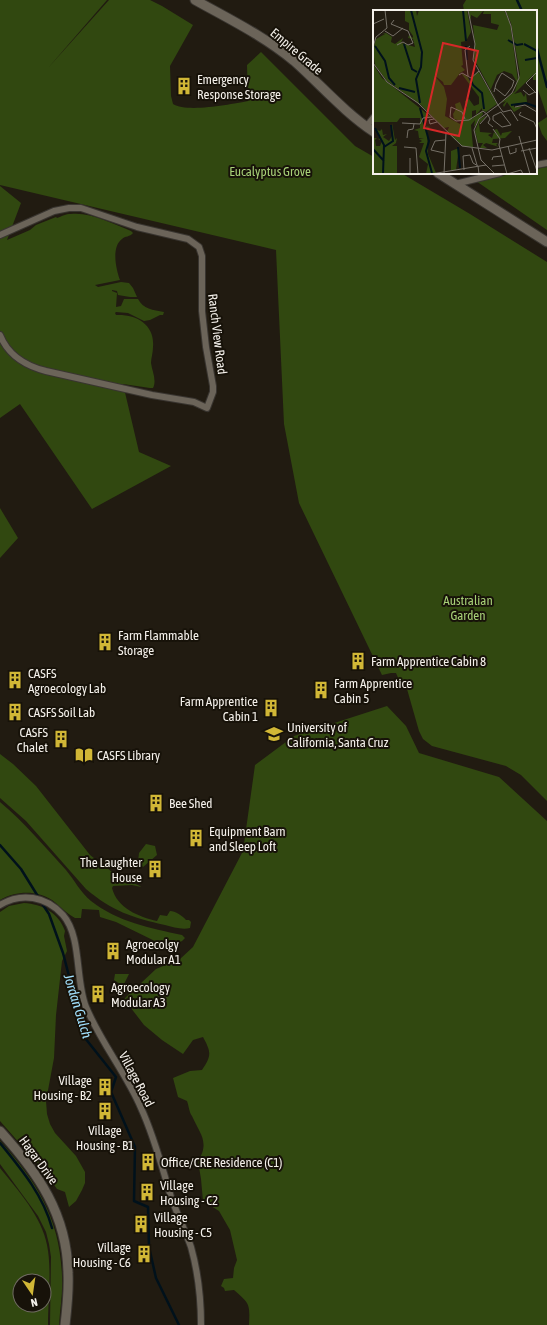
<svg xmlns="http://www.w3.org/2000/svg" width="547" height="1325" viewBox="0 0 547 1325" font-family="'Asap Condensed',sans-serif">
<rect width="100%" height="100%" fill="#211b11"/>
<path fill="#314810" fill-rule="evenodd" d="M 0,0 L 107,0 L 48,68 L 109,0 L 150,0 L 162,6 L 193,25 L 170,66 L 171,96 L 173,104 C 187,113 232,104 248,101 L 247,65 L 261,52 L 355,146 L 374,157 L 374,173 L 401,173 L 470,214 L 547,262 L 547,801 L 521,775 L 506,766 L 432,746 L 423,739 L 419,731 L 405,682 L 400,682 L 396,673 L 391,673 L 382,675 L 299,503 L 284,424 L 276,250 L 0,185 Z
M 466,0 L 547,0 L 547,116 L 536,84 L 536,11 L 464,11 L 463,5 Z
M 547,117 L 547,141 L 542,134 L 538,123 Z
M 547,167 L 547,230 L 476,181 L 517,173 L 536,173 L 536,169 Z
M 0,186 L 21,203 L 7,240 L 30,230 L 36,225 L 56,217 L 57,218 C 63,216 65,214 71,214 C 91,212 113,224 131,231 L 133,233 C 130,237 125,236 122,239 C 111,247 116,269 120,280 L 95,285 L 98,287 L 121,282 L 129,283 L 133,288 L 137,297 L 130,297 L 118,295 L 117,291 L 112,290 L 112,291 L 117,293 L 116,307 L 121,306 L 124,299 L 138,299 C 143,309 153,310 164,312 L 163,315 L 160,315 L 150,320 L 144,321 L 128,313 L 116,312 L 115,313 L 116,315 C 137,314 155,325 153,347 C 153,353 151,358 151,363 C 152,371 157,380 153,388 L 150,388 L 123,384 L 139,452 L 171,466 L 92,509 L 20,404 L 0,418 Z
M 0,508 L 18,538 L 0,558 Z
M 387,706 L 406,726 L 419,753 L 499,777 L 547,821 L 547,1325 L 249,1325 C 250,1304 250,1304 234,1290 L 225,1291 L 224,1288 L 221,1286 L 224,1279 L 233,1278 L 234,1268 L 237,1260 L 230,1230 L 219,1211 L 203,1201 L 201,1179 L 198,1161 C 210,1142 200,1134 192,1116 C 189,1112 189,1106 187,1101 L 178,1097 L 173,1078 L 190,1071 L 202,1070 C 212,1055 211,1052 203,1037 L 193,1040 L 183,1054 L 162,1040 L 144,1025 L 124,999 L 156,969 L 180,959 L 193,947 L 243,851 L 255,765 L 294,736 Z
M 0,754 L 13,764 L 36,786 L 90,855 L 116,875 L 140,886 L 141,887 L 132,885 L 113,886 L 112,888 C 117,908 139,917 157,921 L 160,915 L 167,916 L 170,911 C 175,911 183,916 186,920 L 189,920 L 191,922 L 190,928 C 182,930 173,927 165,925 C 133,918 112,911 86,889 L 26,821 L 0,798 Z
M 0,802 C 24,822 45,847 66,870 C 75,881 81,893 91,901 C 118,922 150,928 182,935 L 185,938 L 182,941 L 176,944 L 163,945 L 116,922 L 100,917 L 99,910 L 82,909 L 81,918 L 75,918 C 66,913 60,906 52,900 C 36,890 16,891 0,900 Z
M 146,844 L 155,846 L 157,855 L 143,867 L 138,862 L 139,853 Z
M 24,903 C 42,904 59,913 65,931 L 64,936 L 67,951 L 62,961 L 56,1015 L 54,1058 L 46,1101 L 47,1114 L 50,1124 L 55,1133 L 76,1156 L 85,1172 L 85,1183 L 82,1190 L 76,1201 L 69,1207 L 65,1192 L 57,1189 L 44,1171 L 0,1121 L 0,912 L 9,906 Z
M 115,974 L 129,974 L 123,986 L 114,980 Z
M 0,1141 C 37,1182 60,1219 62,1276 C 63,1293 60,1309 59,1325 L 50,1325 L 51,1257 L 49,1244 L 46,1232 L 38,1216 L 0,1164 Z
M 0,1168 C 18,1190 42,1217 47,1245 C 52,1269 48,1301 48,1325 L 0,1325 ZM 20,1281 L 44,1281 L 44,1305 L 20,1305 Z"/>
<g fill="none" stroke-linecap="round" stroke-linejoin="round">
<path stroke="#00111b" stroke-width="2.5" d="M 517,0 L 522,11
M 536,45 L 547,87
M 0,845 L 21,869 L 39,898
M 41,902 L 49,914 L 63,953 L 85,1038 L 116,1077 L 111,1092 L 135,1147 L 134,1201 L 148,1207 L 149,1247 L 156,1278 L 179,1325
M 0,1143 C 22,1170 43,1195 52,1228"/>
<g stroke="#393530" stroke-width="8">
<path id="minor" d="M 366,127 L 374,117
M 536,165 L 547,163
M 455,184 L 500,173
M 0,235 L 54,211 L 69,208 L 81,208 L 137,227 L 188,239 L 199,247 L 202,256 L 202,311 L 206,347 L 213,386 L 213,392 L 207,408 L 194,402 L 152,395 L 46,371 C 26,366 8,355 0,335
M 0,905 C 21,892 46,896 63,915 C 82,937 75,980 86,1007 C 101,1043 126,1073 141,1108 C 154,1136 162,1167 171,1197 C 177,1214 185,1230 191,1247 C 198,1272 201,1299 201,1325"/>
</g>
<g stroke="#393530" stroke-width="11">
<path id="secondary" d="M 195,0 C 229,19 264,36 294,61 C 321,85 344,112 374,132
M 438,173 L 547,242
M 0,1131 C 38,1173 67,1214 68,1273 C 69,1291 67,1308 65,1325"/>
</g>
<use href="#minor" stroke="#6b6459" stroke-width="6"/>
<use href="#secondary" stroke="#6b6459" stroke-width="9"/>
</g>
<defs>
<g id="building-bare" transform="scale(1.38)"><path d="M-4-6H4V6H1V3H-1V6H-4ZM-2.5-4.3h1.7v1.8h-1.7ZM.8-4.3h1.7v1.8H.8ZM-2.5-1h1.7V.8h-1.7ZM.8-1h1.7V.8H.8Z" fill="#d1b736" stroke="#171209" stroke-width="2.5" paint-order="stroke"/></g>
<g id="university-bare" transform="scale(1.38)"><path d="M0-5L7-2L0 1L-7-2ZM-4 1L0 2.5L4 1V4Q0 6-4 4Z" fill="#d1b736" stroke="#171209" stroke-width="2.5" paint-order="stroke"/></g>
<g id="library-bare" transform="scale(1.38)"><path d="M-6-4Q-3-5.5-.7-3.5V5Q-3 3-6 4ZM6-4Q3-5.5 .7-3.5V5Q3 3 6 4Z" fill="#d1b736" stroke="#171209" stroke-width="2.5" paint-order="stroke"/></g>
</defs>
<g fill-rule="evenodd">
<use href="#building-bare" x="184" y="86"/>
<use href="#building-bare" x="105" y="642"/>
<use href="#building-bare" x="358" y="661"/>
<use href="#building-bare" x="15" y="680"/>
<use href="#building-bare" x="321" y="690"/>
<use href="#building-bare" x="271" y="708"/>
<use href="#building-bare" x="15" y="712"/>
<use href="#university-bare" x="274" y="734"/>
<use href="#building-bare" x="61" y="739"/>
<use href="#library-bare" x="84" y="755"/>
<use href="#building-bare" x="156" y="803"/>
<use href="#building-bare" x="196" y="838"/>
<use href="#building-bare" x="155" y="869"/>
<use href="#building-bare" x="113" y="951"/>
<use href="#building-bare" x="98" y="994"/>
<use href="#building-bare" x="105" y="1087"/>
<use href="#building-bare" x="105" y="1111"/>
<use href="#building-bare" x="148" y="1162"/>
<use href="#building-bare" x="147" y="1192"/>
<use href="#building-bare" x="141" y="1224"/>
<use href="#building-bare" x="144" y="1254"/>
</g>
<g text-anchor="middle" stroke-width="4" stroke-linejoin="round" paint-order="stroke">
<g font-size="13" fill="#f5f1eb" stroke="#171209">
<text transform="translate(297 51) rotate(40)" y="5">Empire Grade</text>
<text transform="translate(218 334) rotate(83)" y="5">Ranch View Road</text>
<text transform="translate(137 1079) rotate(62)" y="5">Village Road</text>
<text transform="translate(39 1160) rotate(54)" y="5">Hagar Drive</text>
</g>
<g font-size="13" fill="#f5f1eb" stroke="#171209" text-anchor="start">
<text x="197" y="84">Emergency<tspan x="197" dy="15">Response Storage</tspan></text>
<text x="118" y="640">Farm Flammable<tspan x="118" dy="15">Storage</tspan></text>
<text x="371" y="666">Farm Apprentice Cabin 8</text>
<text x="28" y="678">CASFS<tspan x="28" dy="15">Agroecology Lab</tspan></text>
<text x="334" y="688">Farm Apprentice<tspan x="334" dy="15">Cabin 5</tspan></text>
<text x="258" y="706" text-anchor="end">Farm Apprentice<tspan x="258" dy="15">Cabin 1</tspan></text>
<text x="28" y="717">CASFS Soil Lab</text>
<text x="287" y="732">University of<tspan x="287" dy="15">California, Santa Cruz</tspan></text>
<text x="48" y="737" text-anchor="end">CASFS<tspan x="48" dy="15">Chalet</tspan></text>
<text x="97" y="760">CASFS Library</text>
<text x="169" y="808">Bee Shed</text>
<text x="209" y="836">Equipment Barn<tspan x="209" dy="15">and Sleep Loft</tspan></text>
<text x="142" y="867" text-anchor="end">The Laughter<tspan x="142" dy="15">House</tspan></text>
<text x="126" y="949">Agroecolgy<tspan x="126" dy="15">Modular A1</tspan></text>
<text x="111" y="992">Agroecology<tspan x="111" dy="15">Modular A3</tspan></text>
<text x="92" y="1085" text-anchor="end">Village<tspan x="92" dy="15">Housing - B2</tspan></text>
<text x="105" y="1135" text-anchor="middle">Village<tspan x="105" dy="15">Housing - B1</tspan></text>
<text x="161" y="1167">Office/CRE Residence (C1)</text>
<text x="160" y="1190">Village<tspan x="160" dy="15">Housing - C2</tspan></text>
<text x="154" y="1222">Village<tspan x="154" dy="15">Housing - C5</tspan></text>
<text x="131" y="1252" text-anchor="end">Village<tspan x="131" dy="15">Housing - C6</tspan></text>
</g>
<g font-size="13" fill="#a7d077" stroke="#171209">
<text x="270" y="176">Eucalyptus Grove</text>
<text x="468" y="605">Australian<tspan x="468" dy="15">Garden</tspan></text>
</g>
<g font-size="14" font-style="italic" fill="#a1e0fd" stroke="#171209">
<text transform="translate(78 1006) rotate(73)" y="5">Jordan Gulch</text>
</g>
</g>
<g transform="translate(373 10)">
<rect width="164" height="164" fill="#211b11"/>
<path d="M 32,0 L 43,0 L 44,6 L 46,0 L 94,0 L 98,22 L 93,31 L 88,32 L 90,55 L 88,56 L 92,60 L 87,63 L 78,75 L 71,75 L 70,72 L 61,65 L 71,77 L 74,89 L 72,106 L 87,114 L 88,111 L 81,109 L 80,104 L 83,99 L 82,94 L 87,92 L 90,100 L 94,98 L 92,91 L 96,89 L 101,96 L 106,94 L 106,87 L 88,63 L 98,69 L 105,61 L 124,94 L 113,102 L 109,100 L 109,98 L 103,105 L 103,100 L 99,101 L 99,109 L 109,101 L 110,104 L 101,117 L 102,110 L 98,115 L 100,137 L 89,136 L 74,122 L 76,117 L 71,118 L 48,95 L 14,71 L 2,55 L 0,40 L 3,29 L 12,24 L 9,24 L 13,23 L 19,27 L 18,32 L 22,34 L 30,28 L 28,33 L 42,37 L 40,29 L 35,28 L 36,25 L 40,28 L 40,26 L 36,20 L 36,13 L 32,11 ZM 95,0 L 131,0 L 137,13 L 145,71 L 141,81 L 144,72 L 139,64 L 131,61 L 124,65 L 118,79 L 125,93 L 101,49 L 102,35 L 100,15 L 124,20 L 126,15 L 118,13 L 118,4 L 110,4 L 111,0 L 104,8 L 98,5 L 98,10 ZM 132,0 L 164,0 L 164,70 L 160,70 L 160,65 L 141,84 L 148,82 L 151,87 L 153,83 L 154,92 L 141,94 L 141,97 L 149,97 L 141,102 L 134,92 L 131,97 L 130,95 L 133,91 L 128,93 L 142,81 L 147,64 L 138,13 ZM 0,54 L 9,68 L 58,107 L 52,108 L 52,116 L 57,117 L 54,120 L 55,144 L 63,163 L 53,164 L 55,154 L 46,147 L 51,133 L 46,133 L 49,131 L 46,129 L 51,129 L 46,128 L 45,121 L 41,120 L 47,118 L 47,108 L 27,108 L 24,112 L 0,112 ZM 114,105 L 106,114 L 107,122 L 119,123 L 115,125 L 119,128 L 121,122 L 125,126 L 121,120 L 124,119 L 128,126 L 129,123 L 139,121 L 132,128 L 120,129 L 119,133 L 125,133 L 123,135 L 126,137 L 113,133 L 110,135 L 114,138 L 107,138 L 110,133 L 105,133 L 102,121 L 107,109 ZM 19,113 L 22,130 L 24,128 L 23,133 L 19,136 L 24,136 L 24,164 L 0,164 L 0,128 L 4,128 L 2,130 L 3,136 L 7,136 L 9,131 L 5,129 L 8,128 L 5,126 L 7,126 L 2,119 L 7,121 L 9,119 L 10,125 L 14,124 L 10,127 L 16,131 L 19,126 ZM 86,138 L 83,160 L 78,160 L 78,141 Z" fill="#314810"/>
<path fill="none" stroke="#00111b" stroke-width="2" d="M 38,0 L 49,42 L 48,57 L 43,69 L 47,93M 90,0 L 93,31M 135,30 L 144,35 L 150,34M 31,34 L 39,59 L 44,62M 151,34 L 164,41M 2,36 L 12,51 L 16,68 L 22,75M 93,36 L 94,50M 152,50 L 164,48M 96,67 L 100,75 L 109,83 L 111,99M 26,78 L 42,82M 138,95 L 153,93 L 164,97M 47,98 L 56,131 L 53,141 L 59,163M 2,118 L 11,135 L 10,164M 11,137 L 20,131 L 18,115M 85,137 L 87,158M 0,139 L 11,151"/>
<path fill="none" stroke="#767168" stroke-width="1" d="M 95,0 L 102,34 L 100,50 L 125,95 L 106,109 L 101,120 L 108,150 L 122,164M 132,0 L 138,16 L 146,68 L 139,83 L 125,95 L 130,102 L 138,100 L 145,111M 21,10 L 18,14 L 35,21M 0,14 L 11,9M 12,21 L 20,26 L 30,18M 24,35 L 30,32 L 35,35 L 40,33 L 35,21M 0,37 L 3,27 L 14,18 L 12,0M 0,53 L 14,72 L 45,93 L 89,136 L 119,140 L 164,130M 164,62 L 153,73 L 164,84M 86,65 L 89,63 L 98,68 L 106,61M 95,66 L 92,40 L 97,36M 150,80 L 156,85 L 162,82M 121,82 L 123,74 L 127,66 L 129,63 L 141,71 L 139,77 L 132,86 L 122,78M 142,97 L 152,95 L 164,102M 128,102 L 138,115 L 129,117 L 120,110 L 120,106 L 128,102M 148,102 L 146,105 L 161,112 L 164,119M 61,109 L 56,110 L 57,114 L 64,112M 92,109 L 89,102 L 78,97 L 77,107 L 83,111 L 96,110 L 110,101 L 115,105 L 117,109 L 115,113 L 120,117M 29,113 L 47,114 L 50,108 L 59,107M 107,114 L 115,105M 120,119 L 127,129 L 126,135 L 134,164M 146,126 L 157,164M 34,128 L 35,120 L 40,119 L 41,114M 135,136 L 137,144 L 143,142 L 143,138M 31,137 L 43,138 L 45,164M 99,138 L 104,155M 156,138 L 164,161M 148,141 L 164,138M 71,143 L 58,140 L 62,131 L 72,130M 119,150 L 120,147 L 129,146M 119,156 L 131,155M 91,160 L 90,146 L 97,145 L 100,153 L 105,156 L 106,164M 37,164 L 37,148M 58,164 L 113,155M 71,164 L 73,123M 134,164 L 148,160 L 150,164"/>
<path fill="#d62828" fill-opacity="0.15" stroke="#d62828" stroke-width="2" d="M 70,33 L 105,41 L 86,126 L 51,118 Z"/>
<rect width="164" height="164" fill="none" stroke="#f5f1eb" stroke-width="2"/>
</g>
<g transform="translate(32 1293) rotate(167)"><circle r="19" fill="#171209" stroke="#706b63"/>
<path d="M0-3L7 15L0 10L-7 15Z" fill="#d1b736"/>
<text y="-6" font-size="11" font-weight="bold" text-anchor="middle" fill="#f5f1eb">N</text>
</g>
</svg>
